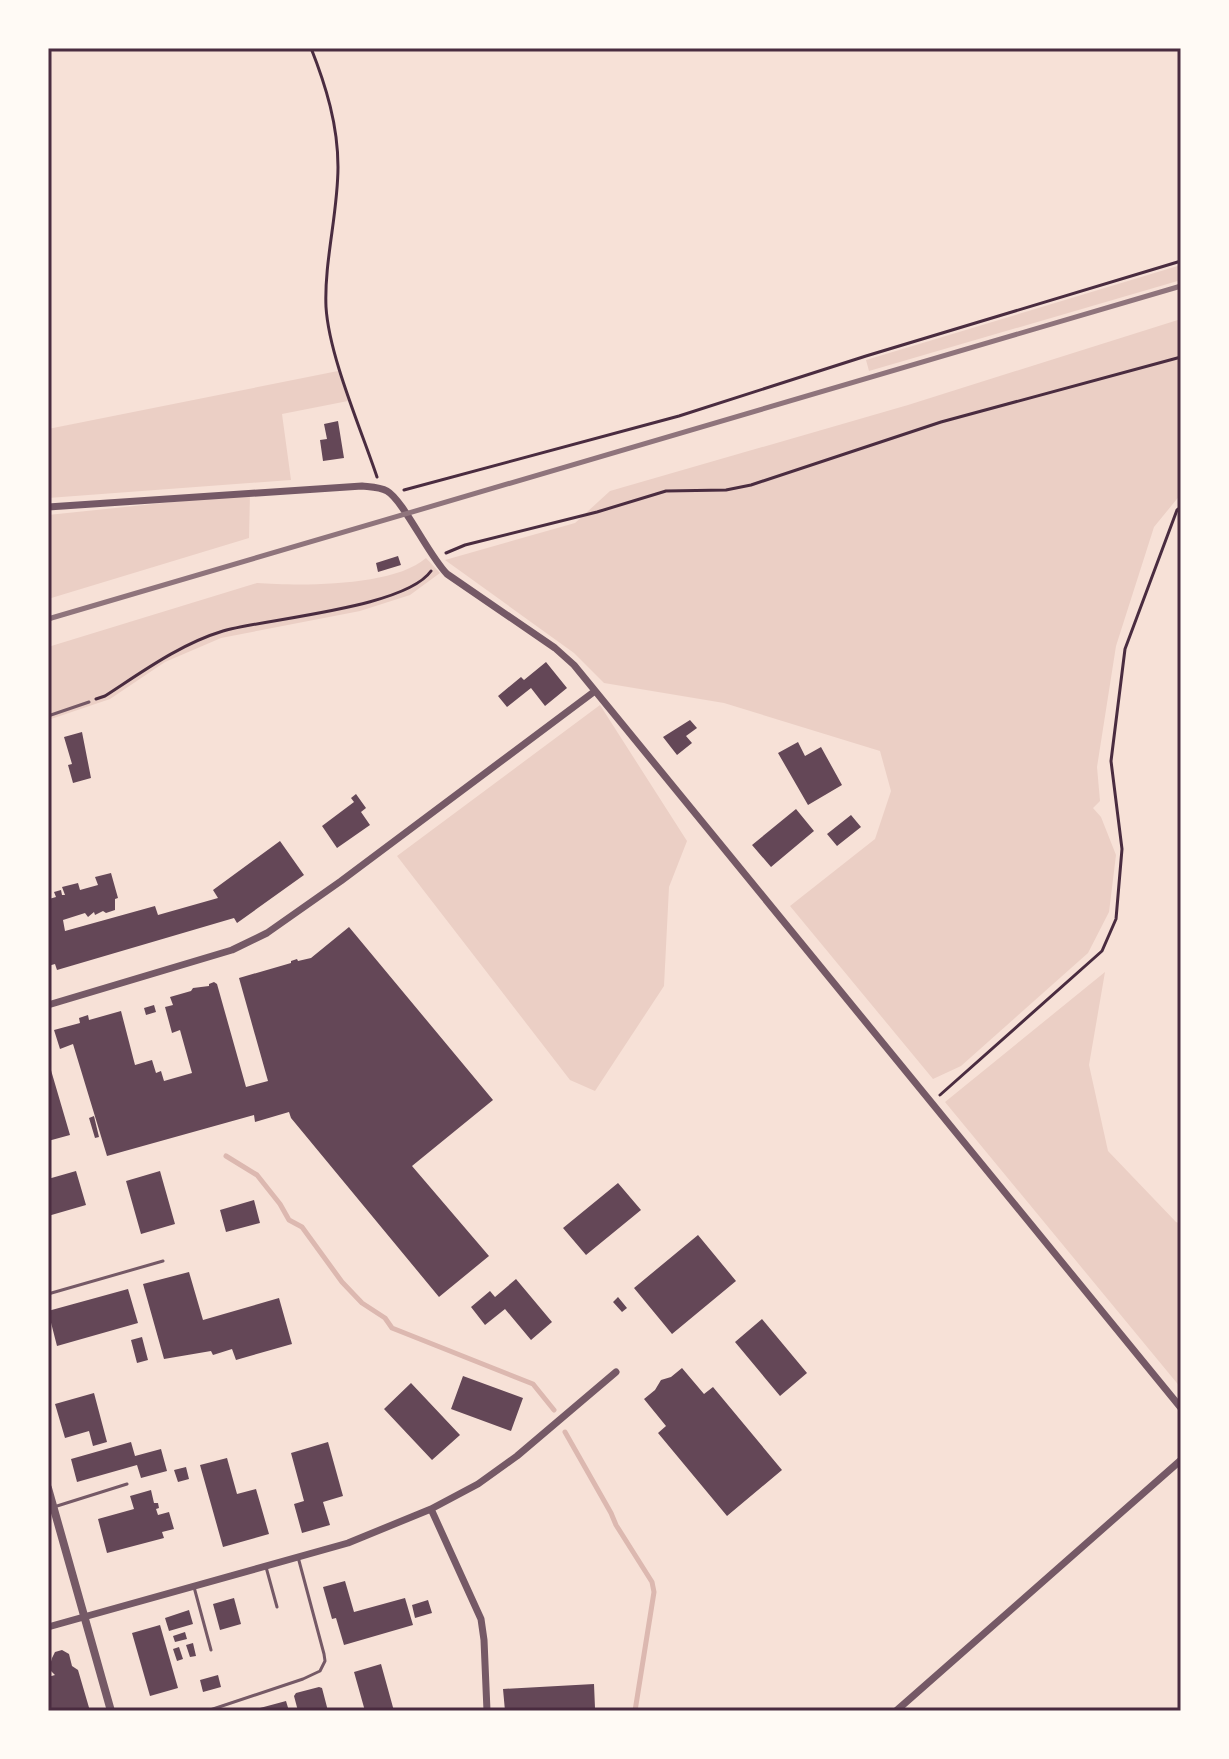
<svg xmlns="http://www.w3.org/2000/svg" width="1229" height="1759" viewBox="0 0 1229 1759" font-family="'Roboto Condensed',sans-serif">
<rect width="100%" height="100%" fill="#f7e1d7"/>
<path fill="#ebcfc5" d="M 1181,265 L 1181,280 L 869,371 L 866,360 Z
M 1181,319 L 1181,494 L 1154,527 L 1116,646 L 1097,767 L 1100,801 L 1093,808 L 1101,817 L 1116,855 L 1109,912 L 1088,953 L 961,1066 L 933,1079 L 790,906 L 875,839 L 891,791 L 880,751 L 724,703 L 604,683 L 574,653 L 445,560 L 575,523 L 610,491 L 908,405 Z
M 338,371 L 348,401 L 282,414 L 291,480 L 48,498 L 48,429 Z
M 250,494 L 249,538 L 48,599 L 48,515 Z
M 426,558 L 440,573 L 410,595 L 360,611 L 221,638 L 165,662 L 110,699 L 48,720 L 48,647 L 257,583 C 300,586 393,587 426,558 Z
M 600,705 L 687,841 L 669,887 L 664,986 L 595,1091 L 570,1080 L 397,856 Z
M 1105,972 L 1089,1065 L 1108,1151 L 1176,1222 L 1181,1224 L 1181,1388 L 945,1102 Z"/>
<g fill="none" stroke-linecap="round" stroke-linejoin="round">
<path stroke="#dcb8b0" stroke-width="5" d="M 226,1156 L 257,1175 L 280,1204 L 289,1220 L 302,1227 L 342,1282 L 362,1303 L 385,1318 L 392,1328 L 533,1384 L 554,1410
M 565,1432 L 611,1513 L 616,1525 L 652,1582 L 654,1592 L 635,1711"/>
</g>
<path fill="#644757" d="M 338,421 L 344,458 L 323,461 L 320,440 L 327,439 L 324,424 Z
M 398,556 L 401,565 L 378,572 L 376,563 Z
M 546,662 L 567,688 L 545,706 L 531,688 L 507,707 L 498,696 L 521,677 L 524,680 Z
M 690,720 L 697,728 L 686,736 L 692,743 L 677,755 L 663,737 Z
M 82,732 L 91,778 L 73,783 L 68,765 L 72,764 L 64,737 Z
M 798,742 L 805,756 L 821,747 L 842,785 L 808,805 L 778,753 Z
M 356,794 L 366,808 L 361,812 L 370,825 L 337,848 L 322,826 L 354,802 L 351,798 Z
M 796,809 L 814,831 L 771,867 L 752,845 Z
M 851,815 L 861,827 L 837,846 L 827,834 Z
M 280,841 L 304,875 L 237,923 L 234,918 L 57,970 L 55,964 L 48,966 L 49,899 L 56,897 L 54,892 L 61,890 L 62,895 L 65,895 L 62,887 L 78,883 L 80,890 L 98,885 L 95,877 L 111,873 L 118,898 L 115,899 L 115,910 L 106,913 L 103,911 L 95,915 L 94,912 L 88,917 L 85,913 L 63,920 L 65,931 L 155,906 L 158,915 L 218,898 L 213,890 Z
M 349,927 L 493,1100 L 412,1166 L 489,1256 L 439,1297 L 291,1118 L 289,1112 L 255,1122 L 254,1115 L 107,1156 L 73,1044 L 60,1049 L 54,1030 L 80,1023 L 79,1018 L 88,1015 L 89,1020 L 121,1011 L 135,1065 L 152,1060 L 156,1073 L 161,1071 L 164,1081 L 192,1073 L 180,1030 L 172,1033 L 165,1007 L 173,1005 L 170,997 L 191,991 L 193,988 L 209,986 L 209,984 L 214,982 L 217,984 L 246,1087 L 268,1081 L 239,978 L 291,963 L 291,961 L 297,959 L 298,961 L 311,958 Z
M 154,1005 L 156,1012 L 146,1015 L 144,1008 Z
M 48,1060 L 70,1135 L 48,1141 Z
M 94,1116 L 99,1137 L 95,1138 L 89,1118 Z
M 76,1171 L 86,1205 L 48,1216 L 48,1179 Z
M 160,1171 L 175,1224 L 141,1234 L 126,1181 Z
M 618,1183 L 641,1210 L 586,1255 L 563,1228 Z
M 254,1200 L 260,1223 L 226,1232 L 220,1210 Z
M 698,1235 L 736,1281 L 672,1334 L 634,1288 Z
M 189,1272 L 203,1320 L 279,1298 L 292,1344 L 236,1360 L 232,1349 L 213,1355 L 211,1351 L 164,1359 L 143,1284 Z
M 516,1279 L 552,1322 L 531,1340 L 505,1309 L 485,1325 L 471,1307 L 490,1291 L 495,1297 Z
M 128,1289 L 138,1323 L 57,1346 L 48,1311 Z
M 618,1297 L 627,1308 L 622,1312 L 613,1302 Z
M 762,1319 L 807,1373 L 780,1396 L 735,1342 Z
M 142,1337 L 148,1360 L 137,1363 L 131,1340 Z
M 682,1368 L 704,1394 L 713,1387 L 782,1470 L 727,1516 L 658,1433 L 666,1426 L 644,1399 L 655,1390 L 661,1380 L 671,1377 Z
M 463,1376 L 523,1398 L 511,1431 L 451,1409 Z
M 411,1383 L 460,1435 L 432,1460 L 384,1409 Z
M 94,1393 L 107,1442 L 93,1446 L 89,1431 L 65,1438 L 55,1404 Z
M 131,1442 L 135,1456 L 161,1449 L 167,1471 L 141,1478 L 137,1465 L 77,1482 L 71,1459 Z
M 328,1442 L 343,1496 L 323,1502 L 330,1525 L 302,1533 L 294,1504 L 304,1501 L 291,1453 Z
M 227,1458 L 237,1494 L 256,1489 L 269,1534 L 223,1547 L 200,1465 Z
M 186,1467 L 189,1479 L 178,1482 L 174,1470 Z
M 151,1490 L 154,1503 L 158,1503 L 159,1508 L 156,1509 L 158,1515 L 169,1512 L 174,1529 L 162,1532 L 164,1538 L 107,1553 L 98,1519 L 134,1509 L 130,1496 Z
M 345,1581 L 354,1612 L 405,1598 L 413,1625 L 344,1645 L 336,1618 L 332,1619 L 323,1587 Z
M 234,1598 L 241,1624 L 220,1630 L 213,1604 Z
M 428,1600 L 432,1613 L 415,1618 L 412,1605 Z
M 189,1610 L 193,1624 L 169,1631 L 165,1618 Z
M 160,1625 L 178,1688 L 150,1696 L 132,1633 Z
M 185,1632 L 187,1639 L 175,1642 L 173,1636 Z
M 193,1643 L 196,1656 L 190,1657 L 186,1645 Z
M 179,1647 L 183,1659 L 177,1661 L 173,1649 Z
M 62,1650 L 69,1654 L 72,1666 L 78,1670 L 90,1711 L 48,1711 L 48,1677 L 55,1675 L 49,1669 L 52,1658 L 55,1652 Z
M 381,1664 L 394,1711 L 365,1711 L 354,1672 Z
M 218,1675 L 221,1687 L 203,1692 L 200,1680 Z
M 594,1684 L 595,1708 L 505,1711 L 503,1689 Z
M 319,1687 L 322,1688 L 328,1711 L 298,1711 L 294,1696 L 296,1693 Z
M 286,1701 L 289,1711 L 260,1711 L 260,1708 Z"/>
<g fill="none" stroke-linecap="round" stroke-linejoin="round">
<path stroke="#4a2c40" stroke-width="3" d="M 311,48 C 326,86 338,125 338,167 C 338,213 324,262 326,307 C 329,356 361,429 377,477
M 404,490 L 679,416 L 866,356 L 1181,261
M 446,553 L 465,545 L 597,512 L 666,491 L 726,490 L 751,485 L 941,422 L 1181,357
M 96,699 L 105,696 C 142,672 180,644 223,631 C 269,618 405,608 431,571
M 940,1095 L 1102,951 L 1116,919 L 1122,849 L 1111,761 L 1125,649 L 1177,510 L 1181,507"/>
<path stroke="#755966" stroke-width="3" d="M 48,716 L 89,702
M 48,1294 L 163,1261
M 57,1506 L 127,1484
M 266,1567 L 277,1607
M 194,1587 L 211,1650
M 207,1711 L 303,1679 L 320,1671 L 325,1661 L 324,1654 L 298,1557"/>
<path stroke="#755966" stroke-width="7" d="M 48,507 L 362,486 C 371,487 380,487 387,491 C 403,500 429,556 447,574 L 555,648 L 574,665 L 1181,1408
M 48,1005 L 232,950 L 267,933 L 341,881 L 595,691
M 431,1509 L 481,1619 L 484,1640 L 487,1711
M 48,1627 L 348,1543 L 431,1509 L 478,1484 L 517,1456 L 616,1372
M 896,1711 L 1181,1460"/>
<path stroke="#755966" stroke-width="8" d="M 48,1488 L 111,1711"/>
<path stroke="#8f747c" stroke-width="5" d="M 48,619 L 1181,286"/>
</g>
<rect width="1229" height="1759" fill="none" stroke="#fffaf5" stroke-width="100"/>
<rect x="50" y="50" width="1129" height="1659" fill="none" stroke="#4a2c40" stroke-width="3"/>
</svg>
